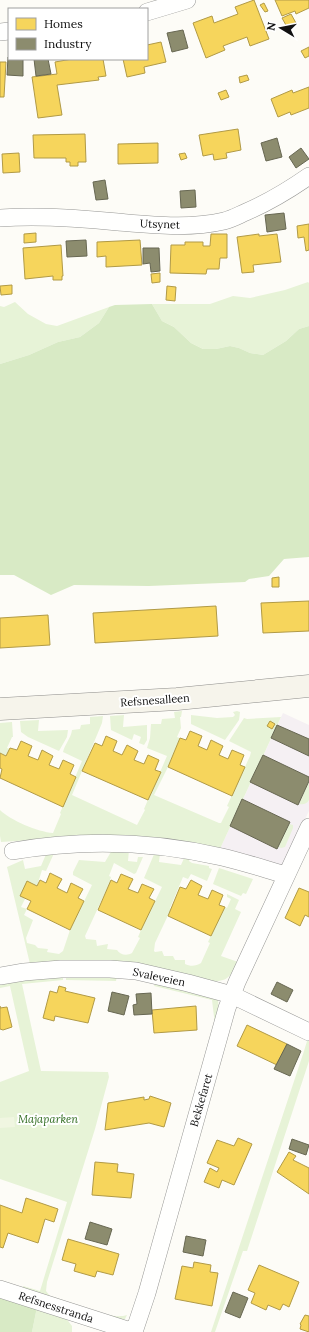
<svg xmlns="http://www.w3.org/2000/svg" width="309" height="1332" viewBox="0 0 309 1332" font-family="Lora,serif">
<rect width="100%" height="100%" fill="#fdfcf7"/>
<path fill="#f5f0f3" d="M 283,713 L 309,725 L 309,811 L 281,870 L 219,851 Z"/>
<path fill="#e7f3d7" d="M 308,282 L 309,283 L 309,326 L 299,329 L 286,341 L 263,355 L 250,353 L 239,348 L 230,346 L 216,349 L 203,349 L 191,343 L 174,327 L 162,321 L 152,304 L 210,304 L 233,296 L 250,298 L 285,290 Z
M 15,302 L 28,314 L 46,324 L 57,326 L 109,307 L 99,323 L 80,337 L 58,342 L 29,355 L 0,364 L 0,306 L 4,307 Z
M 182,711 L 181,717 L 180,717 L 181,728 L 177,737 L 180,738 L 168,767 L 154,795 L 219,823 L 221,823 L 229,807 L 227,806 L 250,756 L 251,752 L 229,741 L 244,718 L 247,719 L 281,717 L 219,851 L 63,838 L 1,842 L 0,836 L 0,810 C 10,820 38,832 53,833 L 61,814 L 60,813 L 82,761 L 63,752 C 65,744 71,738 72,730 L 80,729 L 81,725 L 90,724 L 90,717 L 103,716 L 102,723 L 72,795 L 137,825 L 145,810 L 144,809 L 167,756 L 147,748 L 150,738 L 151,724 L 161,724 L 162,719 L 175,718 L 174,712 Z
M 237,711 L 240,712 L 239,720 L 225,740 L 191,724 L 191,715 L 217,718 L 233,717 L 235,715 L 233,712 Z
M 124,715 L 123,727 L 147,725 L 147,740 L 144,745 L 139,743 L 141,737 L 134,734 L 132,740 L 111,730 L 110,716 Z
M 39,720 L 38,731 L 68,730 L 67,737 L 59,751 L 28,737 L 21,732 L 20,721 Z
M 12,722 L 13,737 L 12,737 L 7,748 L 10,749 L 6,756 L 0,753 L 0,723 Z
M 309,781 L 309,800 C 307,804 303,805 299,804 Z
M 289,824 L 293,825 L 293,828 L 285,847 L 281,848 L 278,847 Z
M 112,850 L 129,850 L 128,861 L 137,862 L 138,857 L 143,857 L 136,873 L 134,874 L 114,863 L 109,876 L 111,877 L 110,880 L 111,880 L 85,936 L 86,939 L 96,940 L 97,946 L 108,944 L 107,949 L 117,950 C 120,955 127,956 132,953 L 140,938 L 138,937 L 141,930 L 162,887 L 144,878 L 155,852 L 160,853 L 159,862 L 181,865 L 185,856 L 190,858 L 189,861 L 192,863 L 209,866 L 209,868 L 212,869 L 207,881 L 191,874 L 188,879 L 183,877 L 170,908 L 171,909 L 155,943 L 154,951 L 155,952 L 162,951 L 164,956 L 173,956 L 175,960 L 185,960 L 185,964 C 191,967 196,966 201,963 L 210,943 L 208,942 L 225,907 L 227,908 L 231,899 L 227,897 L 227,894 L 239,900 L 235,909 L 241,912 L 221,956 L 238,962 C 229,979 228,981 208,982 L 30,964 L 7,867 L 23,860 L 25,869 L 41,866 L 47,852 L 55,851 L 46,871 L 42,870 L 37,886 L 27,882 L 20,896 L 25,899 L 21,907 L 27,909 L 24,915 L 33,920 L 26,938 L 27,943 L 35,945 L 38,948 L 48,949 L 47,952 L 59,954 L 63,951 L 70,930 L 92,885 L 73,875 L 73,872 L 79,860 L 105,862 Z
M 219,868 L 253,879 L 246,894 L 243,893 L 241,896 L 213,884 Z
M 66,975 L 117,975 L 116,981 L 66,980 Z
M 63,976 L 63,980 L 22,984 L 41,1071 L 108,1072 L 109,1077 L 95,1129 L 47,1282 L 46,1291 L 50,1296 C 69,1302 109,1321 127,1315 L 125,1319 L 116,1320 L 23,1289 L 23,1286 L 40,1291 L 67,1202 L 0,1179 L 0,1082 L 29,1071 L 10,986 L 0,988 L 0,983 Z
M 156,982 L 218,1000 L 219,1011 L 215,1025 L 212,1000 L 154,986 Z
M 308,1038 L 309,1038 L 309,1061 L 247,1251 L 243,1251 L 215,1332 L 211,1332 L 304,1051 Z
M 37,1307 L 65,1317 L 72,1326 L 72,1332 L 32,1332 Z"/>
<path fill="#d8eac5" d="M 152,304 L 162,321 L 174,327 L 191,343 L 203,349 L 216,349 L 230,346 L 239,348 L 250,353 L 263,355 L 286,341 L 299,329 L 309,326 L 309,557 L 284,559 L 269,576 L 249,579 L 245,582 L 149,586 L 74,585 L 51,595 L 14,575 L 0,575 L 0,364 L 29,355 L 58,342 L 80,337 L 99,323 L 109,307 L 115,305 Z
M 0,1295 L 37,1307 L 32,1332 L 0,1332 Z"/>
<path fill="#f0f6e1" d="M 14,1117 L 15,1127 L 0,1128 L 0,1118 Z"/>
<path fill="#f6d55c" stroke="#b19a46" d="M 254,0 L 269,39 L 250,46 L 247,37 L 223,46 L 225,50 L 206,58 L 193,23 L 212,16 L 214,23 L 238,14 L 235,7 Z
M 275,0 L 309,0 L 309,8 L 296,14 L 295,11 L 282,16 Z
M 264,3 L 268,11 L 265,12 L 260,5 Z
M 291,14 L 296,23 L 287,27 L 282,18 Z
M 161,42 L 166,62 L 144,67 L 145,73 L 127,77 L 123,59 L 147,59 L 147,45 Z
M 309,47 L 309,56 L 305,58 L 301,51 Z
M 72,59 L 103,59 L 106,76 L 98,77 L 99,80 L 57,85 L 62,115 L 38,118 L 32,77 L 57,74 L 55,62 Z
M 0,62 L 6,62 L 4,97 L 0,97 Z
M 247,75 L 249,80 L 240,83 L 239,77 Z
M 309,87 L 309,108 L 291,115 L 290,112 L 278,117 L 271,99 L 292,90 L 293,93 Z
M 226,90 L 229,97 L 221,100 L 218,93 Z
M 238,129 L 241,150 L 226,153 L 227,158 L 214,160 L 213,154 L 203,156 L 199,135 Z
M 85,134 L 86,162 L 78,162 L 78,166 L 70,166 L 70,162 L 66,162 L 66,158 L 34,158 L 33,135 Z
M 158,143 L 158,163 L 118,164 L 118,144 Z
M 19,153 L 20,172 L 3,173 L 2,154 Z
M 185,153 L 187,158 L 181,160 L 179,154 Z
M 309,224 L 309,250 L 306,251 L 304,237 L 298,238 L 297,226 Z
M 36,233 L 36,242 L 24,243 L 24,234 Z
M 211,234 L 227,234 L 227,258 L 220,258 L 219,269 L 207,269 L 206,274 L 170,273 L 171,245 L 185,245 L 185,242 L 203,242 L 203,246 L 210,246 Z
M 259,234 L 259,236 L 277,234 L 281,262 L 253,265 L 254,272 L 242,273 L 237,237 Z
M 140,240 L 142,265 L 106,267 L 106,256 L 97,257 L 97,242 Z
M 61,245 L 63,276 L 62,276 L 62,280 L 53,280 L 53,276 L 25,279 L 23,248 Z
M 160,273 L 160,282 L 152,283 L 151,274 Z
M 12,285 L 12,294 L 1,295 L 0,286 Z
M 167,286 L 176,287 L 175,301 L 166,300 Z
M 279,577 L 279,587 L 272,587 L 272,578 Z
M 309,601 L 309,631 L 263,633 L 261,603 Z
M 216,606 L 218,636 L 95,643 L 93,613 Z
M 48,615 L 50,645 L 0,648 L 0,618 Z
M 270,721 L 275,724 L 272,729 L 267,726 Z
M 190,731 L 202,736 L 198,746 L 207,750 L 211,740 L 223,746 L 219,755 L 228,759 L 232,750 L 244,755 L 240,765 L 245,767 L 232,796 L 168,767 L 180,738 L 186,740 Z
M 106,736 L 117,741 L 113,751 L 122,755 L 127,745 L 138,751 L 134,760 L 144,764 L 148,755 L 159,760 L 155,770 L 161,772 L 148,800 L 82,771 L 95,743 L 102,746 Z
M 21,741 L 32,746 L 28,756 L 38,760 L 42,750 L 53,756 L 49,765 L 59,769 L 63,760 L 74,765 L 70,774 L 76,777 L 63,807 L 0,778 L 2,769 L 0,768 L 0,753 L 6,756 L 10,748 L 17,750 Z
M 50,873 L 62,879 L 57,888 L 67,893 L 71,883 L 83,889 L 78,898 L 84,901 L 70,930 L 27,909 L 31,901 L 20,896 L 27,881 L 37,886 L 40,880 L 46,883 Z
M 121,874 L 133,879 L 128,889 L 138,893 L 142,884 L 154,889 L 149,898 L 155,901 L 141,930 L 98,910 L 111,880 L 117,883 Z
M 191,880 L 202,886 L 198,895 L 208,899 L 212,890 L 223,895 L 219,905 L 225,907 L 211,936 L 168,916 L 180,887 L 186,889 Z
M 299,888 L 309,892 L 309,917 L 305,915 L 300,926 L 285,918 Z
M 59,986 L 66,988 L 65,991 L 95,998 L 88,1023 L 55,1016 L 54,1021 L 43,1018 L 50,991 L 57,993 Z
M 0,1006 L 0,1008 L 7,1007 L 12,1027 L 3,1030 L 0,1029 Z
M 196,1006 L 197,1030 L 154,1033 L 152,1010 Z
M 247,1025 L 287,1044 L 277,1065 L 237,1046 Z
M 150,1096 L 171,1103 L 164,1127 L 149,1123 L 105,1130 L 108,1103 L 144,1097 L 144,1100 L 149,1099 Z
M 238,1138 L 252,1144 L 234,1185 L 222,1180 L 219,1188 L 204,1182 L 210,1168 L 217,1172 L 219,1168 L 207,1163 L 217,1140 L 234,1146 Z
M 289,1152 L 296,1156 L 293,1160 L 309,1168 L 309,1194 L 277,1172 Z
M 95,1162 L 118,1164 L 117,1172 L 134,1174 L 131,1198 L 92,1195 Z
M 26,1198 L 58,1209 L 54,1222 L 45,1219 L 38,1243 L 8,1233 L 3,1248 L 0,1247 L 0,1205 L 22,1213 Z
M 68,1239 L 119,1254 L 113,1275 L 97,1271 L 95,1277 L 74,1271 L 76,1264 L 62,1260 Z
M 194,1262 L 211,1265 L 210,1272 L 218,1273 L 212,1306 L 175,1299 L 182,1266 L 193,1268 Z
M 259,1265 L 299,1282 L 289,1307 L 283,1304 L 280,1310 L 268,1305 L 266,1310 L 251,1303 L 255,1293 L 248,1290 Z
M 305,1315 L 309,1316 L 309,1332 L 300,1329 L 301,1325 L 300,1324 Z"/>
<path fill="#8c8c6e" stroke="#676752" d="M 183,30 L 188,48 L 172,52 L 167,33 Z
M 8,57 L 9,59 L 23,59 L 23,76 L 7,75 Z
M 34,59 L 48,59 L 51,74 L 36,76 Z
M 277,138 L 282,157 L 266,161 L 261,143 Z
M 301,148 L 309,159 L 296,168 L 289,157 Z
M 105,180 L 108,199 L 96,200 L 93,182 Z
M 195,190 L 196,207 L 181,208 L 180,191 Z
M 284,213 L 286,229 L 267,232 L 265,215 Z
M 86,240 L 87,256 L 67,257 L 66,241 Z
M 143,248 L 159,248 L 160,271 L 151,272 L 150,263 L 143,264 Z
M 277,725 L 309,739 L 309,756 L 271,738 Z
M 263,755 L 309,777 L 309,781 L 298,805 L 250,782 Z
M 242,799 L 290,822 L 277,849 L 230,826 Z
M 277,982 L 293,990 L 287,1002 L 271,994 Z
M 112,992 L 129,996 L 124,1015 L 108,1011 Z
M 151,993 L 152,1014 L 134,1015 L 133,1005 L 137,1004 L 136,994 Z
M 287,1044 L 301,1051 L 290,1076 L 274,1069 Z
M 292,1139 L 309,1145 L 306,1155 L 289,1149 Z
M 90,1222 L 112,1229 L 107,1245 L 85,1239 Z
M 186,1236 L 206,1240 L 203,1256 L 183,1252 Z
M 233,1292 L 248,1298 L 240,1318 L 225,1312 Z"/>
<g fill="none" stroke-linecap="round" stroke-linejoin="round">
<g stroke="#979795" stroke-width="18">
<path id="street" d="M 147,12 L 187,0
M 0,32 L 9,31
M 0,218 C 40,215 79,218 118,222 C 153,225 190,229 224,221 C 232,219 239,215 246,212 C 269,202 289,190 309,176
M 13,851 C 82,839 153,841 222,857 C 243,862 265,869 286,875
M 0,976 L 24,972 L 61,969 L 110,969 L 136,971 L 188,983 L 232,995 L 309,1032
M 0,1289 L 134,1332
M 134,1332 L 147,1293 L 227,1008 L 237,982 L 309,827"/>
</g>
<g stroke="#8e8d8b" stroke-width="23">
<path id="secondary" d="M 0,709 L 177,699 L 309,686"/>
</g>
<use href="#street" stroke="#fffffe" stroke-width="17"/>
<use href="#secondary" stroke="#f6f4eb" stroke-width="22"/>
</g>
<g text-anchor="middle" stroke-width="4" stroke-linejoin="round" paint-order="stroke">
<g font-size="11" fill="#111" stroke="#fff">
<text transform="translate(160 224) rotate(2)" y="4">Utsynet</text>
<text transform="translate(155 700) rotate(-4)" y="4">Refsnesalleen</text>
<text transform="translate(159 977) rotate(12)" y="4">Svaleveien</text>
<text transform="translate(201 1100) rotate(-74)" y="4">Bekkefaret</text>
<text transform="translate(56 1307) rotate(18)" y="4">Refsnesstranda</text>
</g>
<g font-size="11" font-style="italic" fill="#2f6b1f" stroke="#fff">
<text x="48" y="1123">Majaparken</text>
</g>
</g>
<rect x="8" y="8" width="140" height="52" fill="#ffffff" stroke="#a0a0a0"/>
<rect x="16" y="18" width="20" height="12" fill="#f6d55c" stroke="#a0a0a0"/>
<text x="44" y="28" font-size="12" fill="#111111">Homes</text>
<rect x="16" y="38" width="20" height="12" fill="#8c8c6e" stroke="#a0a0a0"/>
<text x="44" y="48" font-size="12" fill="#111111">Industry</text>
<g transform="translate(281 28) rotate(280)" stroke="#ffffff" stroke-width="3" paint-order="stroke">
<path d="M0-3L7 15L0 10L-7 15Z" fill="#111111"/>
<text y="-6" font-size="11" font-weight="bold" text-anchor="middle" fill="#111111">N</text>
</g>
</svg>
